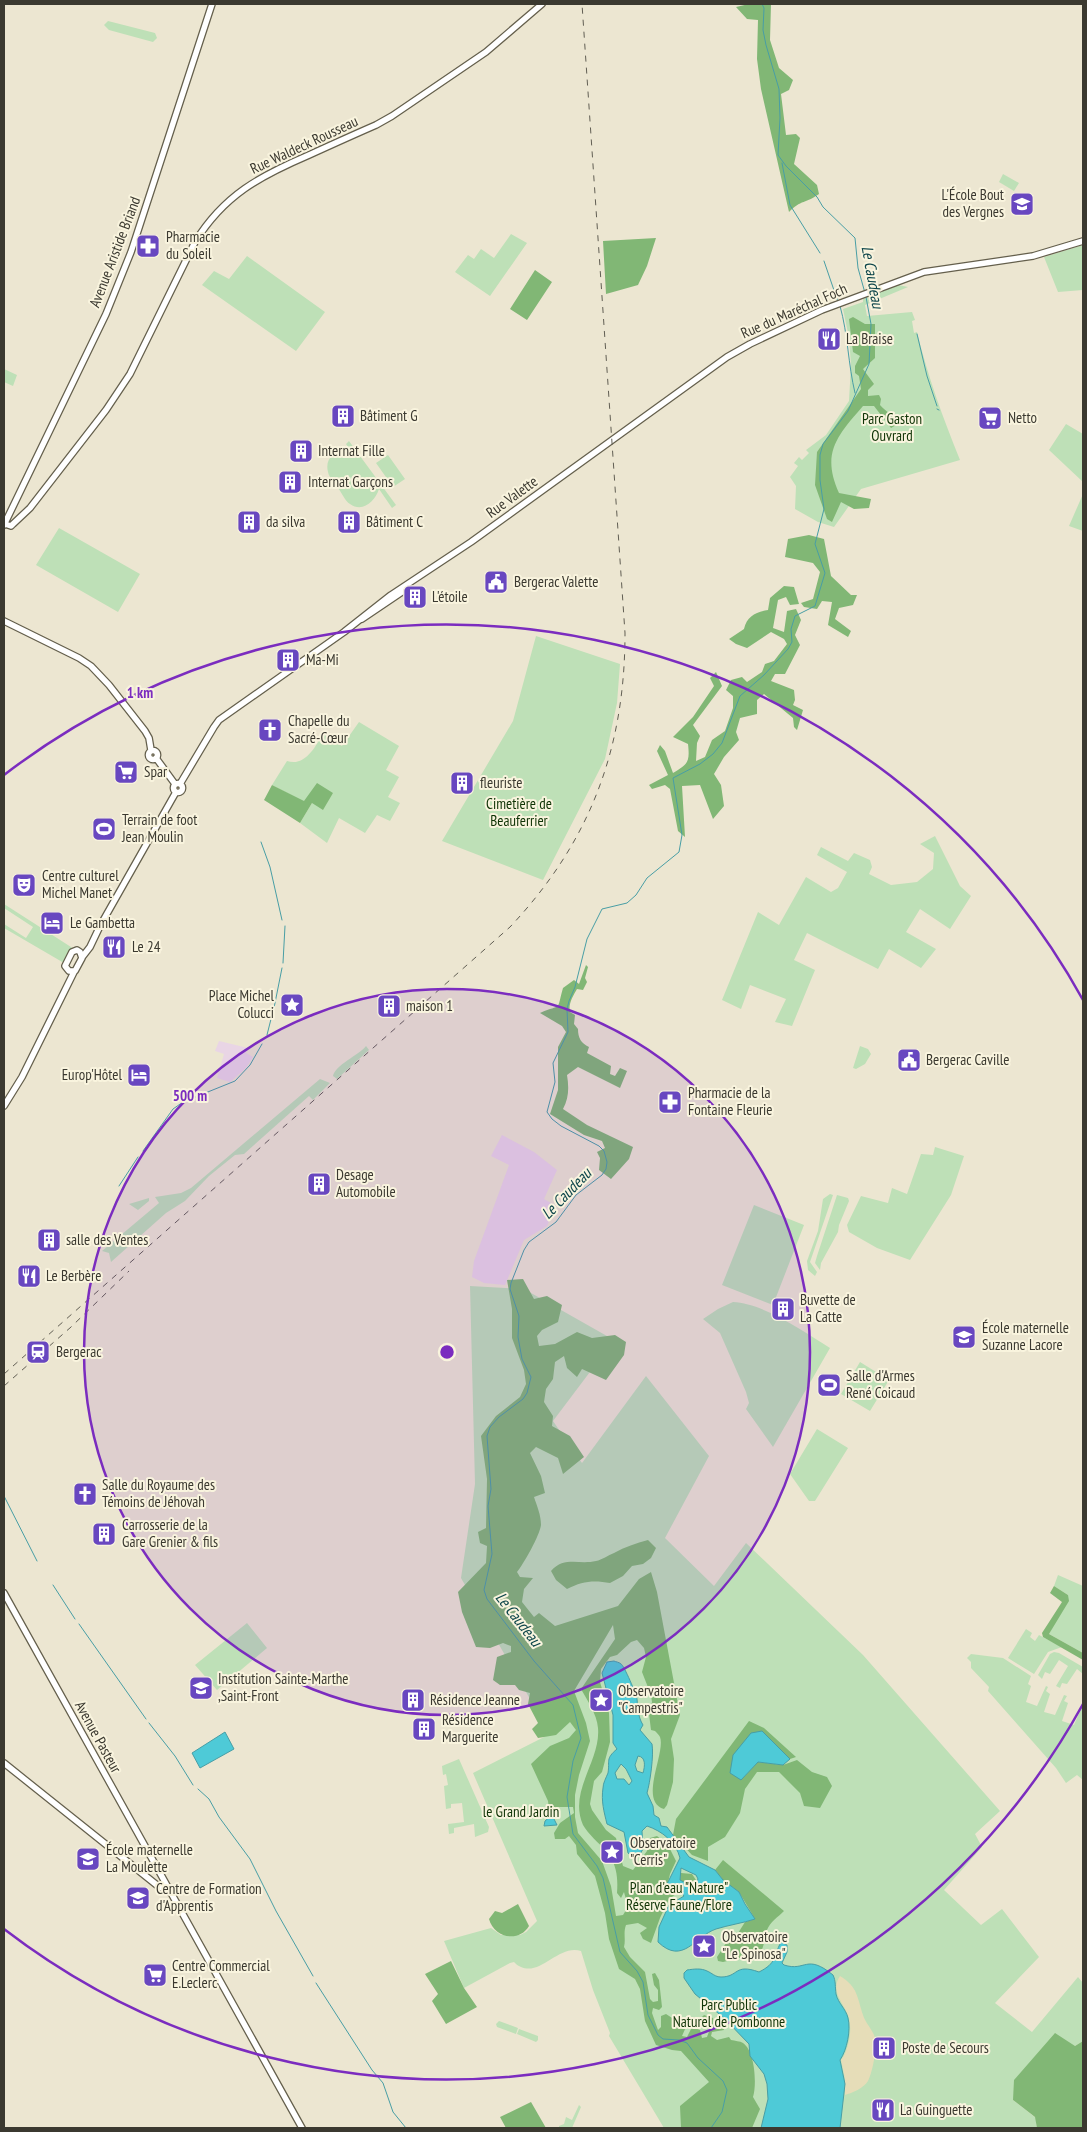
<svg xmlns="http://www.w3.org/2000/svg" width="1087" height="2132" viewBox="0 0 1087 2132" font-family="'PT Sans Narrow',sans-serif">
<rect width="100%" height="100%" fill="#ece6d1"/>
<path fill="#e9d5e5" d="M 219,1041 L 248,1048 L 246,1053 L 253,1057 L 246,1068 L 230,1082 L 217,1078 L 224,1054 L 215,1051 Z
M 502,1135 L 534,1152 L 557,1170 L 544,1199 L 556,1206 L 547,1226 L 524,1240 L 505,1285 L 484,1283 L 472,1277 L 474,1261 L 509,1165 L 491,1156 Z"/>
<path fill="#bee0b7" d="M 108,21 L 155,33 L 157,38 L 153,42 L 109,30 L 104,25 Z
M 1003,174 L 1019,183 L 1014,191 L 999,182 Z
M 511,234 L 527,243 L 490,296 L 455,272 L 468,255 L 474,259 L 481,249 L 494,258 Z
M 1083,245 L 1083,290 L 1058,292 L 1044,257 Z
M 247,256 L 325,312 L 296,351 L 202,285 L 214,271 L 229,279 Z
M 898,285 L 908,287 L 865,305 L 867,316 L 912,312 L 915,320 L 912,321 L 914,333 L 917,332 C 928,377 943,418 960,460 L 861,489 L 834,527 L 818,522 L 795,509 L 796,486 L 790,477 L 798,466 L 794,463 L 799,457 L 802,460 L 809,453 L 806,450 L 826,435 L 849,401 L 851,365 L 849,338 L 843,309 L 863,302 L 863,299 Z
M 4,369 L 17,375 L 13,386 L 4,382 Z
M 1066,424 L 1083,434 L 1083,482 L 1049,450 Z
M 349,441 L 396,505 L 392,508 L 379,489 C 375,501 363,513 350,504 C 345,501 342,493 338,488 C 335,483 329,478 328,472 C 324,456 338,449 351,451 L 346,444 Z
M 388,455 L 405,479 L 393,487 L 376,463 Z
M 1083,494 L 1083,531 L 1069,526 Z
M 59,528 L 140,574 L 118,612 L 36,565 Z
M 536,636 L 620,664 L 617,703 L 605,759 L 543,880 L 442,841 L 513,721 Z
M 359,722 L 399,746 L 386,770 L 399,777 L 388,797 L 400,803 L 390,821 L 377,815 L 365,833 L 339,818 L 327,843 L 300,823 L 312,803 L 333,793 L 304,802 L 272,785 L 287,761 C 305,767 315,747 323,734 L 342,746 Z
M 104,817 L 115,823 L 105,841 L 94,834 Z
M 935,836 L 960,886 L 971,896 L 950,929 L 920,909 L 906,932 L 936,949 L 921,968 L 889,949 L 878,969 L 807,933 L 794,960 L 815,970 L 792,1026 L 775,1022 L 786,999 L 750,985 L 741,1009 L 722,1000 L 758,912 L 779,925 L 806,877 L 831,892 L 838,888 L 847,872 L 817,855 L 821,847 L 848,861 L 854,853 L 870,860 L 872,867 L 869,874 L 891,885 L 917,882 L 933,869 L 934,853 L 920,844 Z
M 4,904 L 71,947 L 73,949 L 68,952 L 64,963 L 4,928 L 4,924 L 26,938 L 33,927 L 4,908 Z
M 366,1046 L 369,1050 L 337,1079 L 333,1076 C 335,1065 359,1055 366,1046 Z
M 860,1046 L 868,1049 L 871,1054 L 865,1064 L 856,1069 L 853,1068 Z
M 320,1079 L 330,1083 L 313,1100 L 309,1096 L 244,1154 L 235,1155 L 209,1176 L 185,1201 L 166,1213 L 111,1262 L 109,1253 L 102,1251 L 159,1203 L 155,1197 L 181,1193 L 191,1188 Z
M 935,1147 L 964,1156 L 951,1195 L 910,1260 L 877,1248 L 849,1232 L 847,1225 L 861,1196 L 888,1203 L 892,1188 L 907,1194 L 921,1154 L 933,1155 Z
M 830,1194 L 833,1195 L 810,1262 L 817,1272 L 815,1276 L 808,1270 L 807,1261 L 818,1231 L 823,1199 Z
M 837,1195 L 848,1198 L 849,1201 L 839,1225 L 838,1232 L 821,1263 L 820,1270 L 815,1263 L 817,1256 Z
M 149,1198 L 149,1201 L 138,1210 L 129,1204 Z
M 754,1205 L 804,1225 L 773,1305 L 722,1285 Z
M 470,1286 L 524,1289 L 614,1340 L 553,1421 L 582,1463 L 646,1376 L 709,1456 L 665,1538 L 714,1586 L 746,1543 L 863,1655 L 1000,1811 L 975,1834 L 982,1847 L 944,1890 L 981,1925 L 1002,1909 L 1039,1957 L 995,2003 L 1032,2032 L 1078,1977 L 1083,1983 L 1083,2041 L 1075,2046 L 1013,2100 L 1036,2118 L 1037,2128 L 664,2128 L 609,2036 L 610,2033 L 593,1990 L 581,1951 C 559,1944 541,1976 521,1967 C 518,1966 516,1964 514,1962 L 510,1963 L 464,1988 L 444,1941 L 491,1928 L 501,1935 L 520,1935 L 526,1932 L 537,1921 L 473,1773 L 550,1734 L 461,1578 L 475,1484 Z
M 733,1302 C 763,1303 805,1332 830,1348 L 773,1447 L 746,1409 L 749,1403 L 746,1392 L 720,1333 L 703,1319 L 718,1309 Z
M 860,1362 L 889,1380 L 870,1411 L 841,1394 Z
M 817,1429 L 848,1448 L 815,1501 L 809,1501 L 790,1474 Z
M 1058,1575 L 1083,1586 L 1083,1653 L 1049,1634 L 1068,1595 L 1054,1586 Z
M 247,1623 L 267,1648 L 217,1690 L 195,1665 Z
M 1026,1629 L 1032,1633 L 1030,1637 L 1035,1641 L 1039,1635 L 1062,1647 L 1048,1652 L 1034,1674 L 1008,1658 Z
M 1054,1652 L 1059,1653 L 1083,1667 L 1083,1674 L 1077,1669 L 1067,1684 L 1062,1683 L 1060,1688 L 1056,1686 L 1068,1666 L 1059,1660 L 1050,1674 L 1045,1672 L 1042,1679 L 1038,1675 L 1050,1654 Z
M 971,1654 L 1003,1658 L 1031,1676 L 1028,1684 L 1031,1686 L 1026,1702 L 1037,1706 L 1046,1686 L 1048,1687 L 1046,1691 L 1050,1694 L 1044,1712 L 1055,1715 L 1064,1695 L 1067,1696 L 1064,1701 L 1068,1703 L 1062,1721 L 1074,1725 L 1083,1704 L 1083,1780 L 1077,1775 L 1066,1783 L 1056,1768 L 988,1691 L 989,1687 L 971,1668 L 971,1662 L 967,1658 Z
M 459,1759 L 489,1827 L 488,1832 L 475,1837 L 474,1824 L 454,1828 L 454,1833 L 449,1834 L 448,1824 L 464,1822 L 462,1803 L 451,1804 L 451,1808 L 446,1809 L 444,1786 L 448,1785 L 446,1774 L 443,1775 L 442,1766 Z
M 499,2021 L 518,2028 L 516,2034 L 497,2027 L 496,2024 Z
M 519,2029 L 538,2036 L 538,2040 L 536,2042 L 517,2034 Z
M 579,2105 L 581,2107 L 572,2128 L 559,2128 L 559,2126 L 564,2124 L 566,2117 L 572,2120 Z"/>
<path fill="#81b775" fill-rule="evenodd" d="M 749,4 L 771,4 L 770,40 L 779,68 L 793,80 L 789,90 L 781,94 L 786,135 L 796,134 L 800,138 L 794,164 L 817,185 L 819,194 C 807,203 800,200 789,212 L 761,89 L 757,59 L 758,20 L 747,19 L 736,7 Z
M 656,238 L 647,266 L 638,285 L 606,294 L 603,241 Z
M 535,270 L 552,282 L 527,320 L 510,309 Z
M 853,317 L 865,324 L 875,324 L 875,358 L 863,369 L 874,384 L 868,390 L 868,396 L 879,395 L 881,399 L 880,405 C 886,412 895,416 898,424 L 891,428 L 874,406 L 863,406 C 837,436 821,453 839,493 L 871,499 L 869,508 L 854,509 L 841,502 L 832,522 L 827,519 L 815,485 L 817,452 L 861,389 L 859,376 L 855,373 L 855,366 L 860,356 L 853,352 L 849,319 Z
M 809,535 L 824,539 L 831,576 L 851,595 L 857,595 L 853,605 L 839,608 L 835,619 L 851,631 L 848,637 L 828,625 L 832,602 L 822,601 L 817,609 L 804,607 L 801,603 L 813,599 L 820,572 L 813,563 L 785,557 L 788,539 Z
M 784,586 L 794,587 L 799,604 L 790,605 L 786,597 L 778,600 L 773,628 L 784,632 L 787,611 L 796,609 L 801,620 L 795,635 L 800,645 L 785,674 L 775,674 L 771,681 L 794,690 L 795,700 L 793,705 L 803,710 L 797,730 L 794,727 L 793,718 L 764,694 L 757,700 L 757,714 L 740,718 L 736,732 L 739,740 L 724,757 L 714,774 L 721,785 L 724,806 L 713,819 L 700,785 L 682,786 L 685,837 L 678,831 L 670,789 L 665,785 L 652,789 L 649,785 L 668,775 L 657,751 L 660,745 L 665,751 L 673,773 C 688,764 690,762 688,744 L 673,737 L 693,717 L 714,686 L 710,678 L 716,672 L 722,686 L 693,725 L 700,736 L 697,743 L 696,761 L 705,757 L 712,740 L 725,731 L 733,708 L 733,696 L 726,690 L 731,680 L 742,677 L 747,682 L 762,672 L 765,664 L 774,661 L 787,644 L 784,639 L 771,632 L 747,648 L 736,644 L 729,639 L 744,629 C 747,616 756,612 768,610 L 770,598 Z
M 317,783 L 333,793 L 323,810 L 312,803 L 300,823 L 264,800 L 272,785 L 304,801 Z
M 586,965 L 588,967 L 585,978 L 587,982 L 583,990 L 577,989 C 573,996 568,1004 570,1012 L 575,1015 L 574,1024 L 578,1029 C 578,1038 581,1043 589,1047 L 587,1053 L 611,1066 L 610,1074 L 615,1076 L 620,1068 L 627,1071 L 620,1088 L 578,1067 L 567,1075 C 569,1087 569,1098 563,1109 L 587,1125 L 633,1147 L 629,1159 L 611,1179 L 599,1170 L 600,1158 L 597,1152 L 605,1148 L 602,1141 L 584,1135 L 550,1114 L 558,1090 L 558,1047 L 566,1032 L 562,1026 L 540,1013 C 563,1003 556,1013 563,988 L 574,980 L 579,984 Z
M 523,1279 L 534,1299 L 547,1296 L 562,1305 L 558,1322 L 542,1330 L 537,1336 L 539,1346 L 555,1344 L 577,1332 L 592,1338 L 615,1335 L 626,1342 L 624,1355 L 606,1380 L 582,1369 L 577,1377 L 567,1368 L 564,1356 L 555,1362 L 553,1379 L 546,1389 L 544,1402 L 553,1416 L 552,1426 L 570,1436 L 584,1457 L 563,1474 L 558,1458 L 536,1447 L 530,1453 L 541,1476 L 545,1493 L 534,1497 C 537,1506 541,1515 541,1525 C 540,1535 523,1565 517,1572 L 520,1577 L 533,1578 L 524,1589 L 522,1602 L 534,1617 L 539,1613 L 555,1626 L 618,1606 L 639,1579 L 651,1572 L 657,1592 L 680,1715 L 671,1739 L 674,1759 L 673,1782 L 667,1805 L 664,1809 C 638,1801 666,1753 660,1737 C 659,1735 657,1733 655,1731 L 651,1730 L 649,1714 L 652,1702 L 651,1695 L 642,1672 L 646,1657 L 644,1648 L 637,1640 L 631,1642 L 617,1655 L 610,1657 L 601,1669 L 600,1682 L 609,1713 L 610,1742 L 602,1772 L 594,1781 L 590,1804 L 592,1810 L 606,1830 L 616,1838 L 623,1866 L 633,1870 L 647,1851 L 650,1838 L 657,1836 L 668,1845 L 676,1861 L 670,1874 L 667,1887 L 672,1889 L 681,1873 L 692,1874 L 696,1880 L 669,1899 L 660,1918 L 651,1943 L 643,1939 L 640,1933 L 647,1928 L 638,1923 L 626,1925 C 623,1933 626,1939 624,1947 L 630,1957 L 645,1972 L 650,1999 L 653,2002 L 658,2001 L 658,1990 L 654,1985 L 652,1974 L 655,1973 L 659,1980 L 662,2007 L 659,2010 L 653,2008 L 652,2013 L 658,2030 L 661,2027 L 661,2016 L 666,2014 L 686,2027 L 682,2036 L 687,2037 L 692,2027 L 700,2030 L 702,2038 L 707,2037 L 711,2026 L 708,2020 L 702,2017 L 704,2015 L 713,2018 L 714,2026 L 723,2027 L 724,2030 L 712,2032 L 711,2036 L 717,2040 L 729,2037 L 731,2040 C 735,2041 740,2041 743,2043 C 755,2051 757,2084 753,2097 L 760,2109 L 752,2128 L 681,2128 L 680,2106 L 709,2082 L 681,2051 L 672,2050 L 656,2045 L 645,2021 L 640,1989 L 635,1979 L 619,1969 L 609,1939 L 605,1913 L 595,1876 L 577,1854 L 576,1845 L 569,1836 L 565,1839 L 555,1839 L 554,1833 L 560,1823 L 574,1813 L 573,1807 L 557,1807 L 555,1816 L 550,1817 L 548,1801 L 531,1764 L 550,1746 L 569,1738 L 576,1730 L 570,1722 L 556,1735 L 538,1738 L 532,1729 L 538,1723 L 528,1704 L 530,1693 L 519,1690 L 515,1685 L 500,1685 L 493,1680 L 497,1657 L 511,1652 L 511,1646 L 503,1643 L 490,1648 L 476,1647 L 462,1612 L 458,1592 L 486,1563 L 487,1546 L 480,1543 L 478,1532 L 486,1528 L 487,1479 L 481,1436 L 496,1416 L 520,1397 L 526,1384 L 524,1370 L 512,1338 L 512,1309 L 507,1280 ZM 613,1625 L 615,1639 L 581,1689 C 587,1700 597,1714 598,1728 C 601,1761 568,1791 583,1825 C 588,1834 599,1843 606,1851 L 613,1850 L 614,1855 L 610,1856 C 617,1868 618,1879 617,1893 L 621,1898 L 624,1892 L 628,1907 L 623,1915 L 616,1916 L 611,1886 L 602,1861 L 578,1833 L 575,1817 L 575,1795 L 579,1775 L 590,1741 L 586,1723 L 574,1691 Z
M 648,1540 L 656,1548 L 651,1558 L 643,1564 L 632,1566 L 623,1576 L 610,1583 C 594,1580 582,1581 567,1589 L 556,1580 L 551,1571 C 564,1556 579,1565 596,1561 C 602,1560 608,1555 614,1553 C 625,1547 636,1543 648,1540 Z
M 1054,1586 L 1068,1595 L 1069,1601 L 1049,1634 L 1083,1653 L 1083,1660 L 1043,1637 L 1042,1633 L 1062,1602 L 1050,1593 Z
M 749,1721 L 764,1728 L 796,1757 L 790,1759 L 762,1731 L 741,1780 L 758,1762 L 783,1765 L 797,1760 L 812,1772 L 827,1777 L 832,1786 L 820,1808 L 804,1806 L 800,1793 L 779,1772 L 757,1772 L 745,1789 L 740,1813 L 725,1837 L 708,1847 L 708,1861 L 692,1855 L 673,1835 L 676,1819 Z
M 723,1860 L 784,1911 C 778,1917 770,1922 767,1930 C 764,1938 765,1946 760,1953 L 723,1962 L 718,1961 L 717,1957 L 728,1940 L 735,1938 L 745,1922 L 755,1919 L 739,1892 L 723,1880 L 715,1870 Z
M 518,1904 L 529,1926 C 519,1943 494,1938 489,1919 L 495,1911 L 502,1913 Z
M 451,1961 L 464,1988 L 477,2007 L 446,2024 L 432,2001 L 438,1994 L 425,1974 Z
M 1055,2033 L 1075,2046 L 1083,2041 L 1083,2128 L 1037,2128 L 1035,2117 L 1013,2100 L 1014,2080 Z
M 531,2102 L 546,2128 L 506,2128 L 500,2117 Z"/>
<path fill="#e6ddb8" d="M 840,1976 C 858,1987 857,1997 863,2015 C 865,2022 871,2028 874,2035 C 878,2045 873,2071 868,2081 C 864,2088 852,2093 845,2095 L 845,2079 L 841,2060 C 849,2050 853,2028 848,2015 C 843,2002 830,1991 840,1976 Z"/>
<path fill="#4ecad7" stroke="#489ea5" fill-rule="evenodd" d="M 614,1661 C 616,1662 619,1662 621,1664 C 624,1665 637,1696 637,1699 C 638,1709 638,1717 643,1725 L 640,1730 L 652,1744 C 654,1755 650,1783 647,1793 L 653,1806 L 654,1815 L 659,1818 L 661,1826 L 667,1827 L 689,1857 L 715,1870 L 723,1880 L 739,1892 L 745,1904 L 755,1919 C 743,1923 729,1925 716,1929 C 695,1936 683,1966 658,1942 L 659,1927 L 669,1905 L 684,1896 L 676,1887 L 670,1888 L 667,1884 L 680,1858 C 676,1842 662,1831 647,1826 L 642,1831 L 643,1849 L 639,1856 L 634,1858 L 628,1853 L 624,1832 L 607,1824 C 604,1812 601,1801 603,1788 C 603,1783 606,1778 608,1773 C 610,1761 605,1759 617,1749 L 613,1743 L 613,1715 L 602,1673 L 607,1662 ZM 638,1756 C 646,1757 645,1766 643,1773 L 637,1771 L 635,1765 ZM 621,1764 L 626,1769 L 632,1781 L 629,1785 L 624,1779 L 617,1779 L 615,1773 ZM 681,1868 L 696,1875 L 698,1879 L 695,1885 L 691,1886 L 680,1880 Z
M 762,1731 L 790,1759 L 783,1765 L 758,1762 L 741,1780 L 730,1773 L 733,1755 L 751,1733 Z
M 225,1732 L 234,1749 L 200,1768 L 192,1753 Z
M 552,1815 L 557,1825 L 544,1826 L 545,1821 Z
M 781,1942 L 787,1945 L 787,1952 L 782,1963 L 784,1965 C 806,1972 806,1953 833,1975 C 836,1981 835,1987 836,1994 C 838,2003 846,2009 848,2018 C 851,2030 847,2050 840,2060 L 845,2084 L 840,2128 L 761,2128 L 768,2099 L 767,2084 L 764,2074 L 750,2056 L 749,2044 L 724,2018 L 695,1994 L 684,1978 L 684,1973 L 687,1970 C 694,1969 701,1968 707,1971 C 712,1973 715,1977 721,1977 C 739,1977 734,1963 759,1972 C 777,1963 773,1957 781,1942 Z"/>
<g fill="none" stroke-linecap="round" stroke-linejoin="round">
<path stroke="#489ea5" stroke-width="1" d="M 762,4 L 764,8 L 763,30 L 766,45 L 779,89 L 780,118 L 778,155 L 786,166 L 817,197 L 823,207 L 855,238 L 858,268 L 865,293
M 782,163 L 790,205 L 820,253
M 824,261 L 838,302
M 840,306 C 848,334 848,364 855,393
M 917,334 L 927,376 L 937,406
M 937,409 L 939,410
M 261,842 L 270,867 L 282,920
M 283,963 L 285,926
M 273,1013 L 282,968
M 267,1035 L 271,1019
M 143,1151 L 173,1109 L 183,1102 L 235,1081 L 250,1065 L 262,1044
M 119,1186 L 138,1157
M 4,1496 L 37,1561
M 53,1585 L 75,1619
M 79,1624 L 146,1719
M 149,1723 L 175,1756 L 193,1785
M 198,1789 L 209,1799 L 219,1817 L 250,1859 L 276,1911 L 313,1976
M 316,1983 L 372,2070 L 383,2083 L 393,2112 L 406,2128
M 711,2128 L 722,2112 L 727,2090 L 723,2081 L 698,2058 L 687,2043 L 679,2040 L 663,2039 L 658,2035 L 648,2015 L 643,1982 L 637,1971 L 620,1952 L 603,1878 L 597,1866 L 573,1834 L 567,1797 L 573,1761 L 581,1738 L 573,1705 L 534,1661 L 487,1599 L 484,1590 L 492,1554 L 488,1506 L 491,1489 L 487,1436 L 490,1427 L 499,1417 L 523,1399 L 527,1393 L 531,1377 L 522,1359 L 518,1337 L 519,1316 L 510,1289 L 511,1283 L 524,1250 L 529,1242 L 556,1222 L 576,1195 L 602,1175 L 606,1169 L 607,1162 L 604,1151 L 599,1146 L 561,1126 L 552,1119 L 547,1112 L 555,1082 L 553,1063 L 568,1032 L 567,1009 L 569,1001 L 575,987 L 587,939 L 602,909 L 627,903 L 636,895 L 647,878 L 679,852 L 682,835 L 673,778 L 700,764 L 713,754 L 722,743 L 740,696 L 764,675 L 788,649 L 792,642 L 791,629 L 795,616 L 815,606 L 825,573 L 815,544 L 824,509 L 820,480 L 820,455 L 823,444 L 848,411 L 869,364 L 871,324 L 866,297"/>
<g stroke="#645f4c" stroke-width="8">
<path id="secondary" d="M 5,524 L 11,526 L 13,524 L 30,508 L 106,410 L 130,374 L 195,242 C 224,195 260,176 309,155 C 331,145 353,135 376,125 L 392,116 L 486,52 L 542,4
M 4,525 L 106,314 L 131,252 L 212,4
M 362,619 L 402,592
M 4,621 L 79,658 L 91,666 L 109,685 L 145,731 L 149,738 L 151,750
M148.5 755a4.5 4.5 0 1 1 9 0a4.5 4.5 0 1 1-9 0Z
M 156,758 L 175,784
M173.5 788a4.5 4.5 0 1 1 9 0a4.5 4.5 0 1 1-9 0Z
M 180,784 L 214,727 L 219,720 L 344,632 L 391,595 L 471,542 L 727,357 L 750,344 L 822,310 L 924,272 L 1033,256 L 1083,241
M 77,950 L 80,952 L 82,958 L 75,971 L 69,971 L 65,966 L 72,952 Z
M 83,956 L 90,947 L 100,926 L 176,792
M 4,1106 L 22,1077 L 74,972
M 4,1593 L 302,2128
M 4,1763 L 158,1886 L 169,1892"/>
</g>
<use href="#secondary" stroke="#fff" stroke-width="5.5"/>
<path stroke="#615e53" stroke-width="1" stroke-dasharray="6 6" stroke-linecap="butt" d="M 4,1374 L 510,927 C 590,842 625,749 625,633 L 582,4
M 4,1386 L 71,1327 L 129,1271"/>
</g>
<circle cx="447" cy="1352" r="363" fill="#7b2cbf" fill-opacity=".12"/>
<g fill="none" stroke="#7b2cbf" stroke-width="2.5">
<circle cx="447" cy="1352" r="363"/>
<path d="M1083 1704A727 727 0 0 1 4 1929M4 775A727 727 0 0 1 1083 1000"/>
</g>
<defs>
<g id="school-square" transform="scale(1.25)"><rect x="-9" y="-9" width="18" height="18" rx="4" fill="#6847c0" stroke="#f9f4de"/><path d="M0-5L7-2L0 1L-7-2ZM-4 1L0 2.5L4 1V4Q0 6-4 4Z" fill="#fff"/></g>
<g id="pharmacy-square" transform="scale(1.25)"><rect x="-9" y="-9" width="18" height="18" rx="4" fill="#6847c0" stroke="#f9f4de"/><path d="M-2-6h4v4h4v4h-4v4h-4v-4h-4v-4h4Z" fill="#fff"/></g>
<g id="restaurant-square" transform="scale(1.25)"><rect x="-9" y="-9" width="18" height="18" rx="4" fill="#6847c0" stroke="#f9f4de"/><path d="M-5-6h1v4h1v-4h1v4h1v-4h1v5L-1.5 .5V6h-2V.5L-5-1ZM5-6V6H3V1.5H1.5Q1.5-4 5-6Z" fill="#fff"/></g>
<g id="building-square" transform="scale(1.25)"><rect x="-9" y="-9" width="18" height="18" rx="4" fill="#6847c0" stroke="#f9f4de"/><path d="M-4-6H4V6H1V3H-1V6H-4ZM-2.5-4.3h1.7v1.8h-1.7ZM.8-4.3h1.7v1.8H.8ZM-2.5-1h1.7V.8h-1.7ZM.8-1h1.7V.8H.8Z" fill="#fff"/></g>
<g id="supermarket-square" transform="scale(1.25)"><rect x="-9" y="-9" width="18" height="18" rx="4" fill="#6847c0" stroke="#f9f4de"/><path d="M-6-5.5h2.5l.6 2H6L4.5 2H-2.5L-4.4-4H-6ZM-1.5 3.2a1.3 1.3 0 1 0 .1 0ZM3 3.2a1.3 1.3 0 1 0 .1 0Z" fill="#fff"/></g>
<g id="civic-square" transform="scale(1.25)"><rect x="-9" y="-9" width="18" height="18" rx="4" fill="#6847c0" stroke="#f9f4de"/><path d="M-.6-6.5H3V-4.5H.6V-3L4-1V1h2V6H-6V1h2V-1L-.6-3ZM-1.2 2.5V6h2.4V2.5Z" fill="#fff"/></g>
<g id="church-square" transform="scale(1.25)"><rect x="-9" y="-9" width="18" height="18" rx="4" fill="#6847c0" stroke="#f9f4de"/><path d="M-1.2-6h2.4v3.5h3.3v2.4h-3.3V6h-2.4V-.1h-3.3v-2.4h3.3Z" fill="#fff"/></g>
<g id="stadium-square" transform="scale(1.25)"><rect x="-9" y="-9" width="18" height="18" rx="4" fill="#6847c0" stroke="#f9f4de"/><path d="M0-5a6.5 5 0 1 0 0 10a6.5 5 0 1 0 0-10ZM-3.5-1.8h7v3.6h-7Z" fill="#fff"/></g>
<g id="theatre-square" transform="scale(1.25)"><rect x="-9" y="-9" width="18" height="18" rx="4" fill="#6847c0" stroke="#f9f4de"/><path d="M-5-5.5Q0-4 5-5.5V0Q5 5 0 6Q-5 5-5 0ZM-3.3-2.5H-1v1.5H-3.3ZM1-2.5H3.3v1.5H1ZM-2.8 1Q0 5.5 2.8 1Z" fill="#fff"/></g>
<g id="hotel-square" transform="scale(1.25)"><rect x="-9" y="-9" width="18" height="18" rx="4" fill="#6847c0" stroke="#f9f4de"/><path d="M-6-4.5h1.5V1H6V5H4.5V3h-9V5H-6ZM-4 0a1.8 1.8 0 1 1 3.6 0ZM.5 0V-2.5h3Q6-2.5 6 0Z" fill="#fff"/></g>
<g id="sight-square" transform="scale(1.25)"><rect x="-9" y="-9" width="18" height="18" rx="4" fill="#6847c0" stroke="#f9f4de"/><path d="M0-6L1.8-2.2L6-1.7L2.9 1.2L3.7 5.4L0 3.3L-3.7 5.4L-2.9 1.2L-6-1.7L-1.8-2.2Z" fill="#fff"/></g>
<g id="station-square" transform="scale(1.25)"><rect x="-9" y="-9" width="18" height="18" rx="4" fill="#6847c0" stroke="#f9f4de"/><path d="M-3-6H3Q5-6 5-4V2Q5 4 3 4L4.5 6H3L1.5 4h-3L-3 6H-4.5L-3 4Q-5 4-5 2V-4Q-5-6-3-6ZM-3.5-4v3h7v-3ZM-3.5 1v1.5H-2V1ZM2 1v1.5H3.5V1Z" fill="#fff"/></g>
<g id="university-square" transform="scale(1.25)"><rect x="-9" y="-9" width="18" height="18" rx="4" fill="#6847c0" stroke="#f9f4de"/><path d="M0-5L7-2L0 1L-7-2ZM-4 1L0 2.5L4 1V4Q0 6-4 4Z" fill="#fff"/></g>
</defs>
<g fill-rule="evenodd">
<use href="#school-square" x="1022" y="204"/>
<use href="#pharmacy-square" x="148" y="246"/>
<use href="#restaurant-square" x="829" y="339"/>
<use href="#building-square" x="343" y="416"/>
<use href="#supermarket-square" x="990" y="418"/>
<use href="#building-square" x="301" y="451"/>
<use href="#building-square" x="290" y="482"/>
<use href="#building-square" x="249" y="522"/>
<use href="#building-square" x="349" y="522"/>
<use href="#civic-square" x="496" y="582"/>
<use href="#building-square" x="415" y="597"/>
<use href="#building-square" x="288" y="660"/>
<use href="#church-square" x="270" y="730"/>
<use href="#supermarket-square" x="126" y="772"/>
<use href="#building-square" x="462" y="783"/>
<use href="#stadium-square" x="104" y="829"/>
<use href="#theatre-square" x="24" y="885"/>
<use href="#hotel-square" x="52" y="923"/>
<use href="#restaurant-square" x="114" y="947"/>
<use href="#sight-square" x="292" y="1005"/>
<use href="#building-square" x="389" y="1006"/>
<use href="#civic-square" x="909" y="1060"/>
<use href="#hotel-square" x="139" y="1075"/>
<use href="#pharmacy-square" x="670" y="1102"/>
<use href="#building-square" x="319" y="1184"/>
<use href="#building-square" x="49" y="1240"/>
<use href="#restaurant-square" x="29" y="1276"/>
<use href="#building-square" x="783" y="1309"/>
<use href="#school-square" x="964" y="1337"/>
<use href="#station-square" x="38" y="1352"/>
<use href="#stadium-square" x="829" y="1385"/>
<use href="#church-square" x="85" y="1494"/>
<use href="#building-square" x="104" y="1534"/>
<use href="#school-square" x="201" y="1688"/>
<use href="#building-square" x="413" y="1700"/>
<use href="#sight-square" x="601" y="1700"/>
<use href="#building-square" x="424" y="1729"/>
<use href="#sight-square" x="612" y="1852"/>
<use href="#school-square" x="88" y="1859"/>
<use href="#university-square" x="138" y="1898"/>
<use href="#sight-square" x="704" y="1946"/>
<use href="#supermarket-square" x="155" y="1975"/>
<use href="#building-square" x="884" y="2048"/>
<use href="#restaurant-square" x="883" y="2110"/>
</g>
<g text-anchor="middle" stroke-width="4" stroke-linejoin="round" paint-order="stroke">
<g font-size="15" fill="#3b3930" stroke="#f9f4de">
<text transform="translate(304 145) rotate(-25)" y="5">Rue Waldeck Rousseau</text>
<text transform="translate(115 252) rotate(-69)" y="5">Avenue Aristide Briand</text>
<text transform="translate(794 311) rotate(-24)" y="5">Rue du Maréchal Foch</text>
<text transform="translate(512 497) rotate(-36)" y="5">Rue Valette</text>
<text transform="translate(98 1737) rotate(61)" y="5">Avenue Pasteur</text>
</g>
<g font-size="15" fill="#3b3930" stroke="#f9f4de" text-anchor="start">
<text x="1004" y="200" text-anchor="end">L'École Bout<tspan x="1004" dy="17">des Vergnes</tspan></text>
<text x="166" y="242">Pharmacie<tspan x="166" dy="17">du Soleil</tspan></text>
<text x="846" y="344">La Braise</text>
<text x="360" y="421">Bâtiment G</text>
<text x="1008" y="423">Netto</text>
<text x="318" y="456">Internat Fille</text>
<text x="308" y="487">Internat Garçons</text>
<text x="266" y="527">da silva</text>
<text x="366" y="527">Bâtiment C</text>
<text x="514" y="587">Bergerac Valette</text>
<text x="432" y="602">L'étoile</text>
<text x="306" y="665">Ma-Mi</text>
<text x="288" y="726">Chapelle du<tspan x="288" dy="17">Sacré-Cœur</tspan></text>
<text x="144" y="777">Spar</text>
<text x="480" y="788">fleuriste</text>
<text x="122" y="825">Terrain de foot<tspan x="122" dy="17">Jean Moulin</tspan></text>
<text x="42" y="881">Centre culturel<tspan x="42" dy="17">Michel Manet</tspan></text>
<text x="70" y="928">Le Gambetta</text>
<text x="132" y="952">Le 24</text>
<text x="274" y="1001" text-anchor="end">Place Michel<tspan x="274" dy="17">Colucci</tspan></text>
<text x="406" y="1011">maison 1</text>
<text x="926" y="1065">Bergerac Caville</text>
<text x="122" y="1080" text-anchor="end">Europ'Hôtel</text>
<text x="688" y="1098">Pharmacie de la<tspan x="688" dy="17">Fontaine Fleurie</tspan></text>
<text x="336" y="1180">Desage<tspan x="336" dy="17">Automobile</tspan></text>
<text x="66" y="1245">salle des Ventes</text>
<text x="46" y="1281">Le Berbère</text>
<text x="800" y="1305">Buvette de<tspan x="800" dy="17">La Catte</tspan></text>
<text x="982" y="1333">École maternelle<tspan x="982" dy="17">Suzanne Lacore</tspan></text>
<text x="56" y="1357">Bergerac</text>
<text x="846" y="1381">Salle d'Armes<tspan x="846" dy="17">René Coicaud</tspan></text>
<text x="102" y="1490">Salle du Royaume des<tspan x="102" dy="17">Témoins de Jéhovah</tspan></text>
<text x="122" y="1530">Carrosserie de la<tspan x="122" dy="17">Gare Grenier &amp; fils</tspan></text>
<text x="218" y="1684">Institution Sainte-Marthe<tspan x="218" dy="17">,Saint-Front</tspan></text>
<text x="618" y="1696">Observatoire<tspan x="618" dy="17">"Campestris"</tspan></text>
<text x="430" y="1705">Résidence Jeanne</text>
<text x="442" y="1725">Résidence<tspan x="442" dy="17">Marguerite</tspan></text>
<text x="630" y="1848">Observatoire<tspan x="630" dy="17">"Cerris"</tspan></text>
<text x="106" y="1855">École maternelle<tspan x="106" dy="17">La Moulette</tspan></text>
<text x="156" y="1894">Centre de Formation<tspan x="156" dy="17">d'Apprentis</tspan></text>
<text x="722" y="1942">Observatoire<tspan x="722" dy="17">"Le Spinosa"</tspan></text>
<text x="172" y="1971">Centre Commercial<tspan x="172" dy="17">E.Leclerc</tspan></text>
<text x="902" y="2053">Poste de Secours</text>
<text x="900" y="2115">La Guinguette</text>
</g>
<g font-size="15" fill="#103406" stroke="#f9f4de">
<text x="892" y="424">Parc Gaston<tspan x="892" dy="17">Ouvrard</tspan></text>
<text x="519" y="809">Cimetière de<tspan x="519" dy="17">Beauferrier</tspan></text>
<text x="521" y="1817">le Grand Jardin</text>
<text x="679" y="1893">Plan d'eau "Nature"<tspan x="679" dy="17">Réserve Faune/Flore</tspan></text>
<text x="729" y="2010">Parc Public<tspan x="729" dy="17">Naturel de Pombonne</tspan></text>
</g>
<g font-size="16" font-style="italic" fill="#0e464b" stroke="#f9f4de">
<text transform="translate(873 277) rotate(80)" y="6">Le Caudeau</text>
<text transform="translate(566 1193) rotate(-46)" y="6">Le Caudeau</text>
<text transform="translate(519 1619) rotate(52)" y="6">Le Caudeau</text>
</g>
</g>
<circle cx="447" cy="1352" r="8" fill="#7b2cbf" stroke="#f9f4de" stroke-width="2.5"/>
<g font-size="15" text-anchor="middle" font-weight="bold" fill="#7b2cbf" stroke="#f9f4de" stroke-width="4" stroke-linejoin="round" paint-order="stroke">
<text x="140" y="698">1 km</text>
<text x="190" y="1101">500 m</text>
</g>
<rect width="1087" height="2132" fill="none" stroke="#3b3930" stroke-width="10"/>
</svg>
